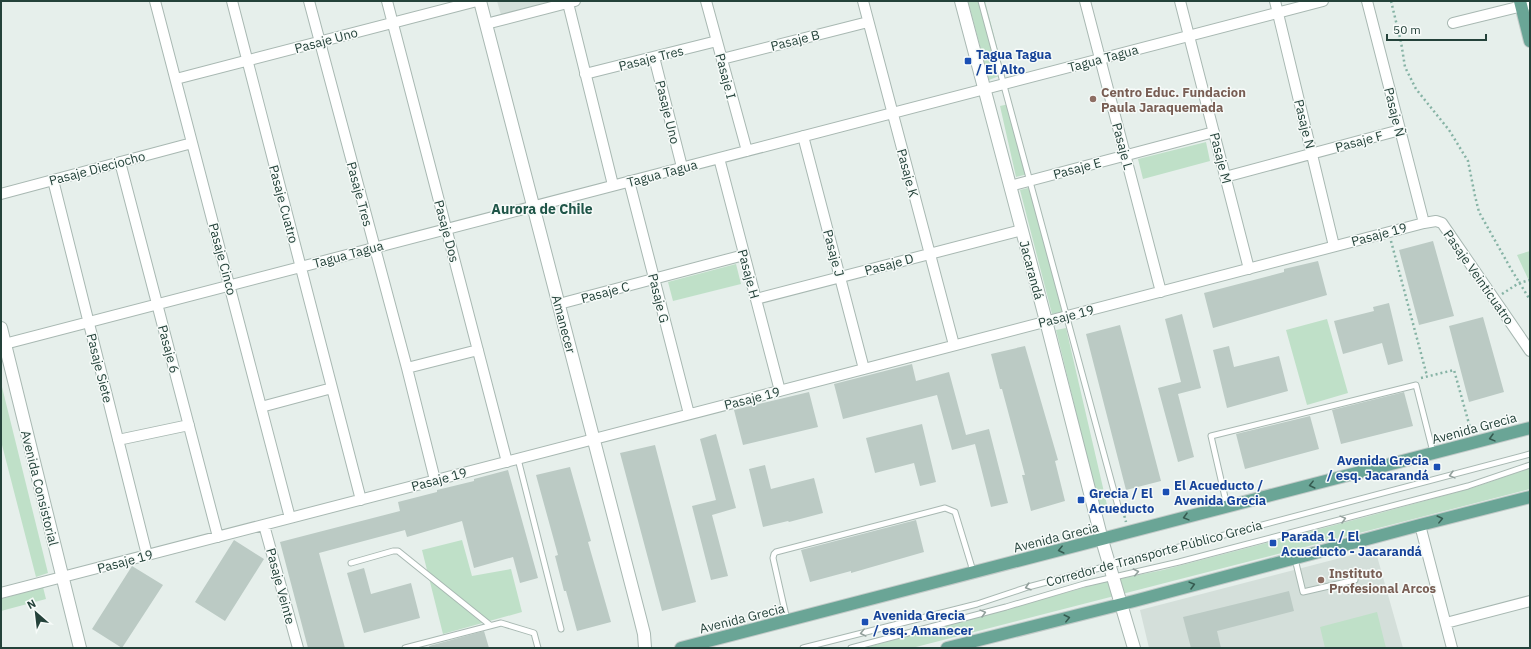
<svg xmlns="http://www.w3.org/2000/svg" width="1531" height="649" viewBox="0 0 1531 649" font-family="'IBM Plex Sans',sans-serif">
<rect width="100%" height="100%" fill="#e6efeb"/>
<path fill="#d4dfda" d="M 497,1 L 556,1 L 501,15 Z
M 1375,549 L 1403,648 L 1149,648 L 1140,610 Z"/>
<path fill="#bfe0c8" d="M 968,1 L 985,1 L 1004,74 L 989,80 Z
M 1009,104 L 1028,174 L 1016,177 L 1000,106 Z
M 1206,142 L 1210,161 L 1143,179 L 1138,159 Z
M 1032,187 L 1066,311 L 1052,314 L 1020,190 Z
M 1530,251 L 1530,283 L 1517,255 Z
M 736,264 L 741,284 L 673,301 L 668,282 Z
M 1327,319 L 1348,393 L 1307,405 L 1286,330 Z
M 1066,328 L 1107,505 L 1099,506 L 1056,330 Z
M 1,383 L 48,573 L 36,577 L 1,441 Z
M 1530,468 L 1530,489 L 912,648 L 864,648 L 1104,582 L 1163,570 L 1369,516 L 1472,488 Z
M 462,540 L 472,576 L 511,569 L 522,612 L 443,634 L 422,550 Z
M 43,587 L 46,599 L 1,611 L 1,599 Z
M 1377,612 L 1386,648 L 1325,648 L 1320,627 Z"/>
<path fill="#bbcac4" d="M 1433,241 L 1454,316 L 1419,325 L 1399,250 Z
M 1318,261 L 1327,295 L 1213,328 L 1204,293 L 1284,272 L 1284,269 Z
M 1389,303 L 1403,361 L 1388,365 L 1382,343 L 1343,354 L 1334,321 L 1374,311 L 1373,307 Z
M 1182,314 L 1201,388 L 1178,394 L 1194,457 L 1178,462 L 1158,388 L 1181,382 L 1165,319 Z
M 1483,317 L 1504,392 L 1469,402 L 1449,326 Z
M 1120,325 L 1161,481 L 1126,490 L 1086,334 Z
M 1025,346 L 1058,460 L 1055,461 L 1065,501 L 1031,511 L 1022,475 L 1025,475 L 1002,389 L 1000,389 L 991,354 Z
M 1229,346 L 1234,367 L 1279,356 L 1288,391 L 1227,408 L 1213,350 Z
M 912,364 L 916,381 L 949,372 L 966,435 L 989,429 L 1008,503 L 991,507 L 975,444 L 952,450 L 937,395 L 843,419 L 834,384 Z
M 809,392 L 818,427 L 743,445 L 734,410 Z
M 1404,392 L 1413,426 L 1341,444 L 1332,410 Z
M 1310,416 L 1319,449 L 1245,469 L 1236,434 Z
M 922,424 L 936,482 L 920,486 L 914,463 L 875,473 L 866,438 Z
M 716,434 L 736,508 L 712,515 L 728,576 L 711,580 L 692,506 L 716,500 L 700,439 Z
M 655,445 L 696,602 L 662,611 L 620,453 Z
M 765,465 L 771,489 L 814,478 L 823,513 L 789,522 L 788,521 L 763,527 L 749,469 Z
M 570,467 L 591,541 L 588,542 L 611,622 L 577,631 L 566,591 L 564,591 L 555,556 L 558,555 L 536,475 Z
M 508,470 L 538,578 L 520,583 L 513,557 L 474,568 L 462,521 L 407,537 L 405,530 L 319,553 L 345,648 L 308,648 L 280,542 L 400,511 L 398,502 L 437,492 L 437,490 L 474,481 L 474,479 Z
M 916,520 L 924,552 L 851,573 L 851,571 L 810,582 L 801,550 Z
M 234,540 L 264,559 L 225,621 L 195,602 Z
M 132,566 L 163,585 L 122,648 L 92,629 Z
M 364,568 L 371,594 L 411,583 L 420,618 L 364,633 L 347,573 Z
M 1289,591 L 1294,611 L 1217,631 L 1221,648 L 1191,648 L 1183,617 Z
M 484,631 L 489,648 L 430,648 L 429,646 Z"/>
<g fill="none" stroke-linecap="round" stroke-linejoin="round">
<g stroke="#a8b8b2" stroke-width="7">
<path id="service" d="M 981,1 L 1118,506
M 518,459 L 561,629
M 1227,506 L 1211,436 L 1416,385 L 1433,452
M 1295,559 L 1303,592 L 1355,580
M 351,563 L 393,551 L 398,551 L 490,625
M 787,620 L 773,558 L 774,554 L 776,552 L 945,508 L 955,512 L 973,571
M 405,648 L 501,623 L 534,633 L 538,648
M 803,648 L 977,604 L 1028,587 L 1530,454
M 851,648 L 1006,607 L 1084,584 L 1179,562 L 1468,486 L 1530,465"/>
</g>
<g stroke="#a8b8b2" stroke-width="12">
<path id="minor" d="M 155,1 L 290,518
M 232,1 L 361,500
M 309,1 L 407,368 L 435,480
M 387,1 L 507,462
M 706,1 L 747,151
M 863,1 L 954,345
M 1085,1 L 1161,292
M 1180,1 L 1249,269
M 1275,1 L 1334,246
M 1367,1 L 1424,223
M 568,3 L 613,185
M 1453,23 L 1530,4
M 486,24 L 575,1
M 654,57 L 682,167
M 722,59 L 868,22
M 585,74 L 717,41
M 176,79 L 477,1
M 803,136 L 864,369
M 719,158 L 780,391
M 120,162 L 218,537
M 1225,177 L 1400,130
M 53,180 L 147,555
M 629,181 L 689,414
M 1010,186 L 1214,132
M 1,194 L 192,143
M 756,299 L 1022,230
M 559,304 L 744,255
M 1,345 L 1323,1
M 407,368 L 478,350
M 261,407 L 332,388
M 118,440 L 189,425
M 264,525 L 298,648
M 1420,525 L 1452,648
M 1,593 L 864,369 L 1424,223 L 1436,221 L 1442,223 L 1530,351
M 1446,623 L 1530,601"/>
</g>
<g stroke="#a8b8b2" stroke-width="14">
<path id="tertiary" d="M 480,1 L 640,618 L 644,634 L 645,648
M 961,1 L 1046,321 L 1102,540 L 1134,648
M 1,328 L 80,648"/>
</g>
<g stroke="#c2cac8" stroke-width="14">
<path id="primary" d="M 1520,1 L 1530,41
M 681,648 L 1530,428
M 947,648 L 1134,601 L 1420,525 L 1530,497"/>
</g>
<path stroke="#86b3a5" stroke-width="2.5" stroke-dasharray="2 3" stroke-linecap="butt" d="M 1391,1 L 1401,42 L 1405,67 L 1416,89 L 1449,130 L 1468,161 L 1475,196 L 1479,212 L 1511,269 L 1530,300
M 1391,241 L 1427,376
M 1502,294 L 1519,283 L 1530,280
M 1421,378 L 1454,370 L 1471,431
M 1123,511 L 1126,522"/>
<use href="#service" stroke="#fff" stroke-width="5"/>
<use href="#minor" stroke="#fff" stroke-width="10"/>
<use href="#tertiary" stroke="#fff" stroke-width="12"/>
<use href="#primary" stroke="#6aa596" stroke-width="12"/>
</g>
<defs><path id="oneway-chevron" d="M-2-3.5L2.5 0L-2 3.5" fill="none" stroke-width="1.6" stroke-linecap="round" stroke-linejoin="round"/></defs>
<g stroke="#365b51">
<use href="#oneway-chevron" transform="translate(1492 438) rotate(165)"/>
<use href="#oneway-chevron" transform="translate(1312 485) rotate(166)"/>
<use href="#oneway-chevron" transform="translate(1186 517) rotate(165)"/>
<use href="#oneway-chevron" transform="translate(1440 519) rotate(-14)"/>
<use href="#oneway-chevron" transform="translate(1061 550) rotate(166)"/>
<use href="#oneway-chevron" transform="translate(1192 585) rotate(-15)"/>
<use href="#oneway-chevron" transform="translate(1067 618) rotate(-14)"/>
</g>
<g stroke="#92a09c">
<use href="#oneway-chevron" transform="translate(1452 475) rotate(165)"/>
<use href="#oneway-chevron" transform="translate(1343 519) rotate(-15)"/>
<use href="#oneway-chevron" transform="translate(1136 572) rotate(-13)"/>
<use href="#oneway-chevron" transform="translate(1028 587) rotate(163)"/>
<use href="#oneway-chevron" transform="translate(983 613) rotate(-15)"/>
<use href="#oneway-chevron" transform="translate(863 633) rotate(166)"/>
</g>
<g fill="#1a4fb4" stroke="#f7fbf9" stroke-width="1.5">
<rect x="964" y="57" width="8" height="8" rx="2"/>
<rect x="1433" y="463" width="8" height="8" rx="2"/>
<rect x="1162" y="488" width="8" height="8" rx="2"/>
<rect x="1077" y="496" width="8" height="8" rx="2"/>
<rect x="1269" y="539" width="8" height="8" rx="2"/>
<rect x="861" y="618" width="8" height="8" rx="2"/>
</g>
<g fill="#8d6e63" stroke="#f7fbf9" stroke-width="1.5">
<circle cx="1093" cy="99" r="4"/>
<circle cx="1321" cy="580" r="4"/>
</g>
<g text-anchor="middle" stroke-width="3" stroke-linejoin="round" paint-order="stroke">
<g font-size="13" fill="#24423a" stroke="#f7fbf9">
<text transform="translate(326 40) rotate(-15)" y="5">Pasaje Uno</text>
<text transform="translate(795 40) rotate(-14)" y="5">Pasaje B</text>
<text transform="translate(651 58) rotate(-14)" y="5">Pasaje Tres</text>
<text transform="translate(1103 58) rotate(-15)" y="5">Tagua Tagua</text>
<text transform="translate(726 76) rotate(75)" y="5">Pasaje I</text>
<text transform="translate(668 112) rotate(76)" y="5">Pasaje Uno</text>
<text transform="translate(1395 112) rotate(76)" y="5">Pasaje Ñ</text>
<text transform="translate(1305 124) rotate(76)" y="5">Pasaje N</text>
<text transform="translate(1359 141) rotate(-15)" y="5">Pasaje F</text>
<text transform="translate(1123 146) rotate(75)" y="5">Pasaje L</text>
<text transform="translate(1221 158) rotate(76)" y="5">Pasaje M</text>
<text transform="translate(97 168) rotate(-15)" y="5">Pasaje Dieciocho</text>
<text transform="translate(1077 168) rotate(-15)" y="5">Pasaje E</text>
<text transform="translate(662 173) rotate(-15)" y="5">Tagua Tagua</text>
<text transform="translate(908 173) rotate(75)" y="5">Pasaje K</text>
<text transform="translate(360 194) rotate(75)" y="5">Pasaje Tres</text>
<text transform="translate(284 204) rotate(75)" y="5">Pasaje Cuatro</text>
<text transform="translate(447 231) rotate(75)" y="5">Pasaje Dos</text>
<text transform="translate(1379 234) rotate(-15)" y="5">Pasaje 19</text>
<text transform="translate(834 253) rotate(75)" y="5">Pasaje J</text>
<text transform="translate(348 254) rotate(-15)" y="5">Tagua Tagua</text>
<text transform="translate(223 259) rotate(75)" y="5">Pasaje Cinco</text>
<text transform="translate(889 264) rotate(-15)" y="5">Pasaje D</text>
<text transform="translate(1032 270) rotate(75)" y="5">Jacarandá</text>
<text transform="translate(749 274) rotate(75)" y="5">Pasaje H</text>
<text transform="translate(1479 277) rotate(55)" y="5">Pasaje Veinticuatro</text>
<text transform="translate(605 292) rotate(-15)" y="5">Pasaje C</text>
<text transform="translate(659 298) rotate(76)" y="5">Pasaje G</text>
<text transform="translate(1066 316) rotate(-14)" y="5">Pasaje 19</text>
<text transform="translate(564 324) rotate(75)" y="5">Amanecer</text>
<text transform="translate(169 349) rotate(75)" y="5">Pasaje 6</text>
<text transform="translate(100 368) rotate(76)" y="5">Pasaje Siete</text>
<text transform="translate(752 398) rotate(-14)" y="5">Pasaje 19</text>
<text transform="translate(1474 428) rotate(-15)" y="5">Avenida Grecia</text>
<text transform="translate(439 479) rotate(-15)" y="5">Pasaje 19</text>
<text transform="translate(40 488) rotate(76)" y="5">Avenida Consistorial</text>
<text transform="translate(1056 537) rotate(-14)" y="5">Avenida Grecia</text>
<text transform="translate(1154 553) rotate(-15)" y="5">Corredor de Transporte Público Grecia</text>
<text transform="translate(125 561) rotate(-15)" y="5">Pasaje 19</text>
<text transform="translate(281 586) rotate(75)" y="5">Pasaje Veinte</text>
<text transform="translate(742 618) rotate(-14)" y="5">Avenida Grecia</text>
</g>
<g font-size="13" font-weight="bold" fill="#164399" stroke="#f7fbf9" text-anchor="start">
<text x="976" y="59">Tagua Tagua<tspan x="976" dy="15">/ El Alto</tspan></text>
<text x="1429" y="465" text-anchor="end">Avenida Grecia<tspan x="1429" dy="15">/ esq. Jacarandá</tspan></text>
<text x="1174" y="490">El Acueducto /<tspan x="1174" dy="15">Avenida Grecia</tspan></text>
<text x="1089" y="498">Grecia / El<tspan x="1089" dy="15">Acueducto</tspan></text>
<text x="1281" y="541">Parada 1 / El<tspan x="1281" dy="15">Acueducto - Jacarandá</tspan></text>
<text x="873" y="620">Avenida Grecia<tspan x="873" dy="15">/ esq. Amanecer</tspan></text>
</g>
<g font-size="13" font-weight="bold" fill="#785e54" stroke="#f7fbf9" text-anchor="start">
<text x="1101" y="97">Centro Educ. Fundacion<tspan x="1101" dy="15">Paula Jaraquemada</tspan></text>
<text x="1329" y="578">Instituto<tspan x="1329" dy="15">Profesional Arcos</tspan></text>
</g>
<g font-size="14" font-weight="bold" fill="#1f5548" stroke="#f7fbf9">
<text x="542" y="214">Aurora de Chile</text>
</g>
</g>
<rect width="1531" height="649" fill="none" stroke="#24423a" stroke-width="4"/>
<g transform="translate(36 613) rotate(332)" stroke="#f7fbf9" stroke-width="3" paint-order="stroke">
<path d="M0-3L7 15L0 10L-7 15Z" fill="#24423a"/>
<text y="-6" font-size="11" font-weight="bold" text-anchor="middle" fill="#24423a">N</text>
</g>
<path d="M1387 34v6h99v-6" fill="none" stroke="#24423a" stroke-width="2"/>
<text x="1393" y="34" font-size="12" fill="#24423a" stroke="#f7fbf9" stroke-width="3" paint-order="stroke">50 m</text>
</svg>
